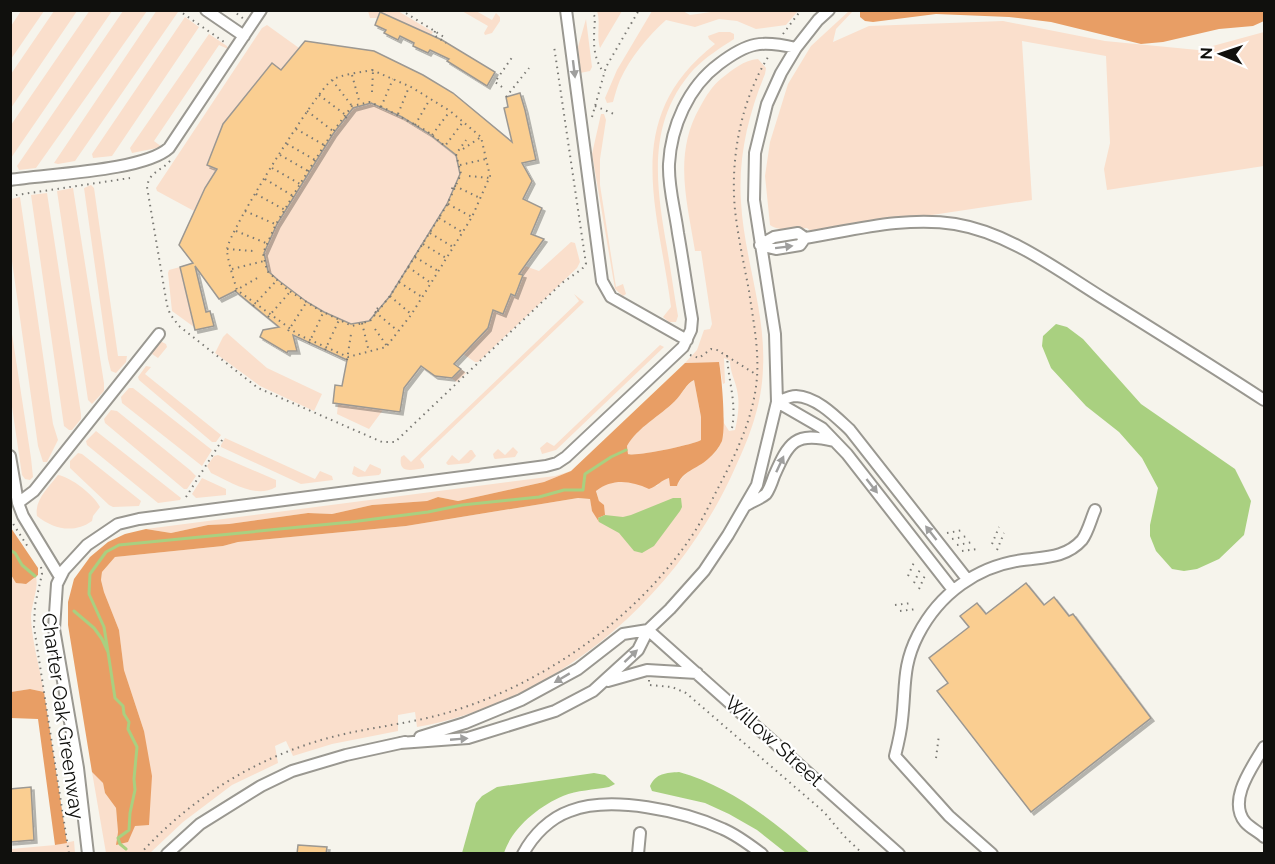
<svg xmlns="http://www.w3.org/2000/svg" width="1275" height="864" viewBox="0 0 1275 864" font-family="Raleway,sans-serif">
<defs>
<filter id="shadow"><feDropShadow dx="3" dy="3" stdDeviation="0" flood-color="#0004"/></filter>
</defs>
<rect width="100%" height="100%" fill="#f6f4ec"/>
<path fill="#fadfcc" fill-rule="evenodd" d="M 90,10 L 112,11 L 11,158 L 11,125 Z
M 157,10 L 178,12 L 75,161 L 58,164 L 54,163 Z
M 21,11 L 44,11 L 11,59 L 11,26 Z
M 54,11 L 77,11 L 11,108 L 11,74 Z
M 123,11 L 147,11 L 36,168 L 19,170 L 17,166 Z
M 368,11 L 398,11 L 433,32 L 431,35 L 380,12 L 378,18 L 370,18 Z
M 462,11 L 476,11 L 492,20 L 496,13 L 500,17 L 500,21 L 492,33 L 485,35 L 484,33 L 488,26 Z
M 597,11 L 622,11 L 600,48 C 596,35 601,23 597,11 Z
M 652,11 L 683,11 L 690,15 L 718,11 L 798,11 L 786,25 L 756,29 L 737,21 L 719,19 L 695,27 L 666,20 C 648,36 630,58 620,80 C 617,87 615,95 613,102 L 607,103 L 605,98 L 617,70 Z
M 849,11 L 853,11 L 836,29 L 833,42 L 869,26 L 1003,21 L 1105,41 L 1198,50 L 1264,32 L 1264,166 L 1107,190 L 1104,169 L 1110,143 L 1106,56 L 1022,41 L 1032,200 L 813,233 L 807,228 C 795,229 780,232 770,225 L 765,176 L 770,142 L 788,84 L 811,46 Z
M 185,17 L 199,27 L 112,156 L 93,158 L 92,154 Z
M 586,19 L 592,67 L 590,71 L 580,73 L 578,47 Z
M 267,25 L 299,48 L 374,51 L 423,75 L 453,93 L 495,128 L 515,154 L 532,181 L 521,204 L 524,205 L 526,201 L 542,208 L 531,234 L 544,239 L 525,266 L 539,271 L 571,242 L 575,243 L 580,262 L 577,268 L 478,362 L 475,362 L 463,354 L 454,364 L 466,373 L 457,382 C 446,373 437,378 425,369 L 427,365 L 423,364 L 406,386 L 344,375 L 347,360 C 321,348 295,337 272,321 C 259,312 247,301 235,291 L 219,299 L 179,245 L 194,211 L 157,191 L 156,188 L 262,28 ZM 272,64 L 281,70 L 207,165 L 223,124 Z
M 719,32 L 730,32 L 734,34 L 734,39 C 720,48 706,57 694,69 C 646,122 656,185 667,248 C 671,271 674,294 678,316 L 676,322 L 669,322 L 663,317 L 671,307 C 658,206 620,118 715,44 L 709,39 L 708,36 Z
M 209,34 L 227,46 L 228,49 L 219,45 L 154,141 L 162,147 L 132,153 L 130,148 Z
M 758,59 L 766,68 L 765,74 C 748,115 738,158 741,202 C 744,258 766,312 763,368 C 762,404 750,436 735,468 C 678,597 557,702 417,727 L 415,712 L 398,715 L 398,731 L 332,744 L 293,756 L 286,741 L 275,746 L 278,763 L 232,785 L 183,822 L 150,853 L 106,853 L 92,772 L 103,783 L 105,793 L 116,808 L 118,832 L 116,845 L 144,731 L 124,670 L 119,630 L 104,592 L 101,580 L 102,572 L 115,557 L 223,546 L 238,542 L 406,526 L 578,498 L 590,499 L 592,510 L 598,519 L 599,501 L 596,490 C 614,477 636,482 657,486 L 662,480 L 669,478 L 677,486 C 685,465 717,463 722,439 C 723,434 722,426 722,420 L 729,431 L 735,430 C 738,417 740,403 737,390 C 735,380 730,372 730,361 L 724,358 L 725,383 L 723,384 L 719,362 L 685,363 L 697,350 L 704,330 L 710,329 L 712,324 L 701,251 L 695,251 C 687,201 673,154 700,107 C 706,96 712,86 722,78 C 732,70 744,60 758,59 Z
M 601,114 L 604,114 L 606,120 L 600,159 L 600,185 L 616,287 L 623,284 L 626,294 L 623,296 L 615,289 L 592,154 Z
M 91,185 L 94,188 L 118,356 L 127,356 L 126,362 L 116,373 L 111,371 L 108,359 L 84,188 Z
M 73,188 L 104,383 L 104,391 L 92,404 L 88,400 L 57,191 Z
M 47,193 L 81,414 L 81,419 L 72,430 L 69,430 L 64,426 L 31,195 Z
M 20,197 L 53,424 L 58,440 L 47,462 L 43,462 L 38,446 L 11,254 L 11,199 Z
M 180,267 L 194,327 L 172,311 L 168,273 L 169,270 Z
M 574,294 L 584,302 L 420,459 L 424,465 L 424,468 C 412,470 398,474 401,457 L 404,455 L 411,462 L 579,301 Z
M 10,321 L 31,458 L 33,477 L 30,480 L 25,479 L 22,475 L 11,400 Z
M 227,333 L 267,368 L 322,394 L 314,411 L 260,386 L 215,353 L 223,337 Z
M 160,341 L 166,344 L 167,347 L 158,358 L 152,354 L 152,350 Z
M 660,345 L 664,347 L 556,450 L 542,454 L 540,448 L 547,442 L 554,446 Z
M 146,366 L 151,367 L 145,374 L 221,435 L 216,442 L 212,442 L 139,380 L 138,377 Z
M 694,380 L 701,417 L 701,440 C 692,445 635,457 628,454 L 627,446 C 638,427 660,416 675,401 C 682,394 687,384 694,380 Z
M 129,388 L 133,388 L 212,450 L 202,466 L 122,403 L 121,397 Z
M 338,404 L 383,410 L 369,429 L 337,414 Z
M 111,410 L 117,411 L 190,470 L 196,476 L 187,489 L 184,489 L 105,423 L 104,419 Z
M 96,431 L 181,498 L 180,500 L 158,503 L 87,445 L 86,441 Z
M 225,438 L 315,479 L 320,471 L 332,476 L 333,480 L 301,484 L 221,447 L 221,445 Z
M 513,447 L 518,452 L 515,457 L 495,459 L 494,458 L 493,454 L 498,449 L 505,455 Z
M 470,450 L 472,450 L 476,456 L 469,463 L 448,465 L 446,463 L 452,455 L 459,461 Z
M 78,453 L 82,454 L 141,501 L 139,506 L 113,507 L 109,505 L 70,468 L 70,461 Z
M 218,455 L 276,480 L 276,487 C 255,499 231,482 211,473 L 207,466 L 214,456 Z
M 370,464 L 381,469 L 381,473 L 379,475 L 358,477 L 352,474 L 354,466 L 365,472 Z
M 571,471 L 544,482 L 458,501 L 438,497 L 427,501 L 372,505 L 332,514 L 308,513 L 229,524 L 208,525 L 171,533 L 146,529 L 555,476 Z
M 58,475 C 71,477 94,495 100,507 L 93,516 L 92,521 C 74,534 53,529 37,516 C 34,500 49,487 58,475 Z
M 202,478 L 226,489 L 226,495 L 196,498 L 192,494 Z
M 10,575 C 20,587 23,586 36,577 C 39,588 31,605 31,618 C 32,642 40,669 44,692 L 30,689 L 11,692 Z
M 74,841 L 75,853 L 11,854 L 11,849 L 55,845 Z"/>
<path fill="#e89e65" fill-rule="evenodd" d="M 1264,10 L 1264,21 L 1253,26 L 1219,29 L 1163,42 L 1141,44 L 1051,22 L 1009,17 L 936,14 L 873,22 L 865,21 L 860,17 L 860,11 Z
M 719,362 C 722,379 726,425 722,441 C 719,448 714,454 708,459 C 697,469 682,471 677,486 L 670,486 L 669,478 C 661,480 658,486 649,489 C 631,481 613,478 596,491 L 599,501 L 604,505 L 605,515 L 598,518 L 599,522 L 592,511 L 590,499 L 578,498 L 406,526 L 238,542 L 223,546 L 115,557 L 102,572 L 101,580 L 104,592 L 119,630 L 124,670 L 144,731 L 152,776 L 149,825 L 135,826 L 128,842 L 116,845 L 118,832 L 116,808 L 105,793 L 103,783 L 92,772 L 68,625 L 68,602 L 74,579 L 90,557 L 108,542 L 125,534 L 146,529 L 171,533 L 208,525 L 229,524 L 308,513 L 332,514 L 372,505 L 427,501 L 438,497 L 458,501 L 544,482 L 571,471 L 685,363 ZM 694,380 L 701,417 L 701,440 C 692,445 635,457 628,454 L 627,446 C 638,427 660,416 675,401 C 682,394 687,383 694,380 Z
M 11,528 L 38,568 L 38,575 L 26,584 L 16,583 L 11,575 Z
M 30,689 L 44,692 L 67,843 L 55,845 L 38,719 L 11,718 L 11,692 Z"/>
<path fill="#a9d080" d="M 1056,324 L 1067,327 L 1083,339 L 1141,404 L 1235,469 L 1251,501 L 1244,535 L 1219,559 L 1197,569 L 1184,571 L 1172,569 L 1156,551 L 1150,536 L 1150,525 L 1158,488 L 1142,458 L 1119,432 L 1086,406 L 1051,368 L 1042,346 L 1043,336 Z
M 673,498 L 681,498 L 682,507 L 680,511 L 654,546 L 642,553 L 634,551 L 619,533 L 599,522 L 598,518 L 605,515 L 623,517 L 631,515 Z
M 679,772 C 729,786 771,819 810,853 L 786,853 L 757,830 L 729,814 L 705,803 L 652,791 L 650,786 C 656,773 666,773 679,772 Z
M 594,773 L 605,775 L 615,784 L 609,787 C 594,790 577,790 563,796 C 539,806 512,828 504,853 L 462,853 L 476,803 L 482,796 L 497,787 Z"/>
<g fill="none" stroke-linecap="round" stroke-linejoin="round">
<path stroke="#a9d080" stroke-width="3" d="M 10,550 L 15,553 L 22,565 L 35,576
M 74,611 L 94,628 L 102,639 L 108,652 L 115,698 L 123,706 L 124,714 L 129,722 L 128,729 L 137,747 L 134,779 L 135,790 L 130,813 L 129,830 L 118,838 L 120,844 L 126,849
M 108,652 L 104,627 L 89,594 L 90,574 L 106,552 L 119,545 L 351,522 L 428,512 L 462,505 L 539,497 L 564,490 L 583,490 L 585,474 L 611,457 L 626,450"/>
</g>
<path fill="#face91" stroke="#9c9892" stroke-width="1.5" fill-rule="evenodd" filter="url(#shadow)" d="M 380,12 L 442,40 L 495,72 L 487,86 L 447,61 L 449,59 L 430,50 L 428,53 L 413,46 L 414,43 L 400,36 L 398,40 L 384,33 L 386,30 L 375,25 Z
M 305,41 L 374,51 L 423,75 L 453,93 L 512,142 L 504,108 L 508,107 L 506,97 L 520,93 L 525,110 L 536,160 L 522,163 L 532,181 L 523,199 L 542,208 L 531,234 L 544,239 L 519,274 L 523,275 L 515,296 L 511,294 L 503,314 L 493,310 L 488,328 L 454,364 L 461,369 L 452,378 L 435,376 L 421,366 L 404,388 L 400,412 L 333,403 L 335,385 L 342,386 L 347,360 L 293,335 L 297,351 L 288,351 L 287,353 L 260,337 L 263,330 L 279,327 L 235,291 L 219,299 L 195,266 L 206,312 L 210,311 L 214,326 L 195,330 L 180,267 L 193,263 L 179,245 L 205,188 L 217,169 L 207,165 L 223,124 L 272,63 L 281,70 ZM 371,103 L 402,117 L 428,133 L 456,155 L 460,174 L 447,204 L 390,296 L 369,321 L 351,324 L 324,312 L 307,302 L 278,280 L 268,271 L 264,253 L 277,224 L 333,134 L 353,108 Z
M 1026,583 L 1044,605 L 1054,597 L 1069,616 L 1073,614 L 1151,718 L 1031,812 L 937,691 L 948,683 L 929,658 L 969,627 L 960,616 L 977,603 L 986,614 Z
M 31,787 L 34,840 L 10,842 L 10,789 Z
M 298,845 L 327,847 L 326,854 L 297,854 Z"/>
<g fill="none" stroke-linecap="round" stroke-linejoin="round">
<g stroke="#9a9891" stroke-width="14">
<path id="minor" d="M 206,10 L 244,36
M 566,10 L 602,281 L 611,297 L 687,340
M 10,180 C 48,174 144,171 169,148 L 261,10
M 760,245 L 774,237 L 798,233 L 805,238 C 854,230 906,216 955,224 C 1010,233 1059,271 1106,300 C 1159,333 1212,366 1264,400
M 760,245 L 776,249 L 800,245 L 805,238
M 777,402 C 782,400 790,396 796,396 C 817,397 836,417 850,430 L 967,579
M 777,402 L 822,428 L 847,454 L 953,590
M 10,456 L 18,503 L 23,516 L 60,577
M 18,503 L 34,491 L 159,334
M 745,506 C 751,502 760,499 766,494 C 769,490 772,482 774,476 C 789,442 795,431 834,441
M 648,630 L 899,854
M 608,681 L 647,670 L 697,673
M 420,737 L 465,723 L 521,700 L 578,669 L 623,634 L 648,630
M 400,743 L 468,738 L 555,711 L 593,691 L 638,650 L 648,630 L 670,609 L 704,571 L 728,535 L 757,485 L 777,402 L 775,334 L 754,200 L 755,153 L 767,104 L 781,73 L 796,48 L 818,20 L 829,10
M 1264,747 C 1253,766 1227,800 1245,822 C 1250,828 1259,832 1264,837
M 88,854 L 78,768 L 54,629 L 57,584 L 64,570 L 87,545 L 118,524 L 139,519 L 546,466 L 557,463 L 566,457 L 683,347 L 691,330 L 692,319 C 687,290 683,261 678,233 C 675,210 668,187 669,164 C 671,127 688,87 719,64 C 748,42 761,40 796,48
M 167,854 L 200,824 L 261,786 L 292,771 L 346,755 L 405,742
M 523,854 C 533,835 550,818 570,811 C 611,795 684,811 723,829 C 737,835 750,845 762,854
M 638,854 L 640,833
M 992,854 L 949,816 L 895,756 C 898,744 901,732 902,720 C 906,687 902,666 918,635 C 939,594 977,566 1023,560 C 1044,557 1066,558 1082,540 C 1088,532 1091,519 1095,510"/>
</g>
<path stroke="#7a7974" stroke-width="2" stroke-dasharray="1.5 4.5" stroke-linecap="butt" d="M 178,10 L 227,44
M 232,10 L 244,19
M 401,10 L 444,37
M 591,10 L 595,17 C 594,38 591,55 604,73
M 435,31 L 434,35 L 446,43
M 783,34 L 801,10
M 372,70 L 411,87 L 429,98 L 450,111 L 481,137 L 490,176 L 472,217 L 431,283 L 411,315 L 386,347 L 348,357 L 299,335 L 237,290 C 234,280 227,259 227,249 C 229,231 316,91 332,80 C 339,75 362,72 372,70 Z
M 352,75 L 360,104
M 332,80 L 352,106
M 502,87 L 495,82 L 513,56
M 372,92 L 373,71
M 319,95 L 347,116 L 345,119
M 506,97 L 529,68
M 595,106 L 614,114
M 381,107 L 370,102 L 352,106 L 332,133 L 300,184 L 276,224 L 263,253 L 267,271 L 288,290 L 319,310 L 352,326 L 370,321 L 390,296 L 447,205 L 461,174 L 456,154 L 466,140
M 381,107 L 393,79
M 386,109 L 427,131 L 445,146 L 463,122
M 307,111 L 333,131
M 398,114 L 409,87
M 592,117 L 606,67 L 639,10
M 415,125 L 430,99
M 296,129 L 324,145
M 432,135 L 450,111
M 287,144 L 315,160
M 463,149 L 481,137
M 280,155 L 308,171
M 170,161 C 161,171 149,172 147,187 L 167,305 L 170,314 L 179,326 L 258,388 L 382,442 L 395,442 L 562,283 L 582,269 L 586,264 L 554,46
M 460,165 L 486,159
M 272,168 L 300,184
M 469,176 L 490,178
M 265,179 L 293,196
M 452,189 L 453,185 L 480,198
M 256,194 L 285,210
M 10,196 L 130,178
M 448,204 L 472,217
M 245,211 L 275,224
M 439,218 L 462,232
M 236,231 L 266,243
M 430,233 L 453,247
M 423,244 L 446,258
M 227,249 L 253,251
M 415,257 L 438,271
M 408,267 L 431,283
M 232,269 L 264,261
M 399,282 L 422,297
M 235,291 L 259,277
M 390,296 L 411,314
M 253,306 L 277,280
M 378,308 L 374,311 L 398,331
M 268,317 L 289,293
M 362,323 L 369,352
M 375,329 L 387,346
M 288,331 L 306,303
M 309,343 L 323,313
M 325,350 L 339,320
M 690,355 L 699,358 L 711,349 L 717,350 L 757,375
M 727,355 C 728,380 737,403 732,428
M 347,360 L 351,334
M 186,497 L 224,437
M 10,519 L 28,547
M 947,533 L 963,530
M 952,539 L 968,536
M 992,544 L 999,527
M 957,545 L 973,542
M 997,550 L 1004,533
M 962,551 L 978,549
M 41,567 L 42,574 L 35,605 L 34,627 L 69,854
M 908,576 L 915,560
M 914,583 L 921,567
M 919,589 L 926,573
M 895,605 L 912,603
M 900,611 L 917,609
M 649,680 L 649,685 L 672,687 L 686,693 L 824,812 L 844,836 L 863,854
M 936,758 L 939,735
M 140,854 C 193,796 260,755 336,736 C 376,726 417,723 456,710 C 551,680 643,613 697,528 C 704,516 710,504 716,492 C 735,456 754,418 757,377 C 759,348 753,319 749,291 C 744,264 738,237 735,210 C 730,158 741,99 770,54"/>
<use href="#minor" stroke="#fff" stroke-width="10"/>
</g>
<defs><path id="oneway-solid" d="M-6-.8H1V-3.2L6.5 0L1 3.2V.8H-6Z" transform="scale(1.5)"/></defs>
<g fill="#9f9f9e">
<use href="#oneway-solid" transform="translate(574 69) rotate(83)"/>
<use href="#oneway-solid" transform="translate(784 247) rotate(-7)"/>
<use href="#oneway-solid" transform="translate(780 464) rotate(-65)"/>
<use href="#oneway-solid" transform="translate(872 486) rotate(52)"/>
<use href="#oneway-solid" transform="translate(931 533) rotate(-128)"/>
<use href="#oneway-solid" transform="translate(631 656) rotate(-43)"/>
<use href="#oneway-solid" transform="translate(562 678) rotate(149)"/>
<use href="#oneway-solid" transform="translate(459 739) rotate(-5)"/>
</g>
<g text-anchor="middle" stroke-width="4.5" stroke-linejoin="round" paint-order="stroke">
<g font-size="20" fill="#10100d" stroke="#fff">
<text transform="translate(63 716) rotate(82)" y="7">Charter Oak Greenway</text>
<text transform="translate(774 741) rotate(42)" y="7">Willow Street</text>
</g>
</g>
<rect width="1275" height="864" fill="none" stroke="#10100d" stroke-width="24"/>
<g transform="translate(1221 54) rotate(272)" stroke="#ffffff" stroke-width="4.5" paint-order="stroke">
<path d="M0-4.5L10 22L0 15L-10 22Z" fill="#10100d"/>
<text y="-9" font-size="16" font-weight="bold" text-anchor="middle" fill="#10100d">N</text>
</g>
</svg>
